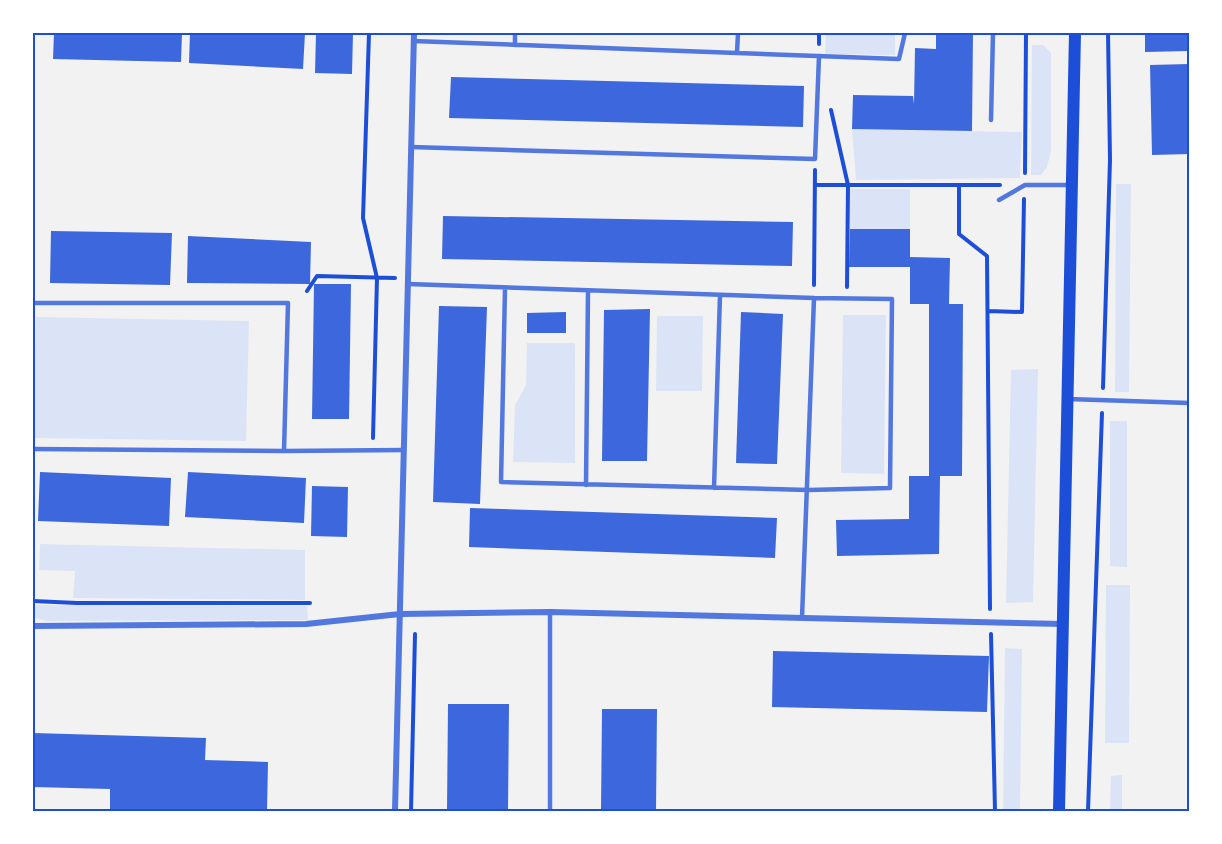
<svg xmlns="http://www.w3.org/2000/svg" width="1222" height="844" viewBox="0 0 1222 844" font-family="'Noto Serif',serif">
<rect width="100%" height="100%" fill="#f2f2f2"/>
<path fill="#dbe4f7" d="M 826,33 L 895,33 L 895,55 L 825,54 Z
M 1032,45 L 1043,45 L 1051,53 L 1051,151 L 1047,167 L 1041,175 L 1031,175 Z
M 852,129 L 1022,132 L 1020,178 L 856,180 Z
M 1116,184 L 1131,184 L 1129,392 L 1115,392 Z
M 850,189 L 910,189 L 910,229 L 850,229 Z
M 843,315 L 886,315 L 884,474 L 841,473 Z
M 657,316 L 703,316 L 702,391 L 656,391 Z
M 36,317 L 249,321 L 246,441 L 33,438 Z
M 527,343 L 575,343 L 575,463 L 513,462 L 515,405 L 526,385 Z
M 1038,369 L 1033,602 L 1006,603 L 1011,370 Z
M 1110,421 L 1127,421 L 1127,567 L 1110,566 Z
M 40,544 L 305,550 L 305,600 L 73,598 L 75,571 L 39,570 Z
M 1106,585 L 1130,585 L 1129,743 L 1105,743 Z
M 33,605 L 307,606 L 308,620 L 46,621 L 33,617 Z
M 1005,648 L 1022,649 L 1020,811 L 1003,811 Z
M 1122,775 L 1122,811 L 1110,811 L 1111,776 Z"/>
<path fill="#3d67dc" d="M 54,33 L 182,33 L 181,62 L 53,59 Z
M 190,33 L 305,33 L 303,69 L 189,63 Z
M 316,33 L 353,33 L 352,74 L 315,73 Z
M 936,33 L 973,33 L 972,131 L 852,129 L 853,95 L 913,96 L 914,104 L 915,48 L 936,49 Z
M 1145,33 L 1189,33 L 1189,51 L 1145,52 Z
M 1189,64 L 1189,154 L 1152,155 L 1150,65 Z
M 451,77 L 804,86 L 803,127 L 449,118 Z
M 443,216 L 793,222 L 792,266 L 442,259 Z
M 850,229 L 910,229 L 910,257 L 950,258 L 949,304 L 963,304 L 962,476 L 940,476 L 939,554 L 837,556 L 836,520 L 909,519 L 909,476 L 929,476 L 929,304 L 910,304 L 910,267 L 849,267 Z
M 51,231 L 172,233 L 170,285 L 50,283 Z
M 188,236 L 311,242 L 310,284 L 187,283 Z
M 314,284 L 351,284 L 349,419 L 312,419 Z
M 439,306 L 487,307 L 480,504 L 433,502 Z
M 650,309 L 647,461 L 602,461 L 604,310 Z
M 566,312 L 566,333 L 527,333 L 527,313 Z
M 741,312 L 783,314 L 777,464 L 736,463 Z
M 40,472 L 171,478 L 169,526 L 38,521 Z
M 188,472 L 306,478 L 304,523 L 185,517 Z
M 312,486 L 348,487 L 347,537 L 311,536 Z
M 470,508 L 777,518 L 775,558 L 469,547 Z
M 773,651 L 989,656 L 987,712 L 772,707 Z
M 448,704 L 509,704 L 508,811 L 447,811 Z
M 602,709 L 657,709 L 656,811 L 601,811 Z
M 33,733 L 206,738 L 205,760 L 268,762 L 267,811 L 110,811 L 110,789 L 33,787 Z"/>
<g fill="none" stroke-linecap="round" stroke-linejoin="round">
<path stroke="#1d4ed8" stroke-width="4" d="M 369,33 L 363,218 L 377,278 L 373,438
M 819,44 L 819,33
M 831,110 L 848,185 L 847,287
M 1025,173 L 1026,33
M 815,185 L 1000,185
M 959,185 L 959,234 L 987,256 L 990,609
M 814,285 L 815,170
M 307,291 L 317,276 L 395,278
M 988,311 L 1022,312 L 1024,199
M 1103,388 L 1110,160 L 1108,33
M 33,601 L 77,603 L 310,603
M 991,634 L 995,811
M 411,811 L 415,634
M 1088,811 L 1102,413"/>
<path stroke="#5277de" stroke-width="4.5" d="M 413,41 L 899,59 L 905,33
M 515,45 L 515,33
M 737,52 L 738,33
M 991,120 L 993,33
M 411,147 L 815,159 L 819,56
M 999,200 L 1025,185 L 1069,185
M 408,284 L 814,298 L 802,618
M 505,288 L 501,482 L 808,490 L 890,488 L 892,299 L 814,298
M 33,303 L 288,303 L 284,451
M 1068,399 L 1189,403
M 33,449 L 284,451 L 404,450
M 586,485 L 588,291
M 714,488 L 720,295
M 550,811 L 550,612"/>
<path stroke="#5277de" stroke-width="6" d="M 33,626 L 306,624 L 400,614 L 550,612 L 1063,624
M 395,811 L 414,33"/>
<path stroke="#1d4ed8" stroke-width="12" d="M 1059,811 L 1075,33"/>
</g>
<rect width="1222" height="844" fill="none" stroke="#ffffff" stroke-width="69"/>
<rect x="34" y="34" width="1154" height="776" fill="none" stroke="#1d4ed8" stroke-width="2"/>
</svg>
